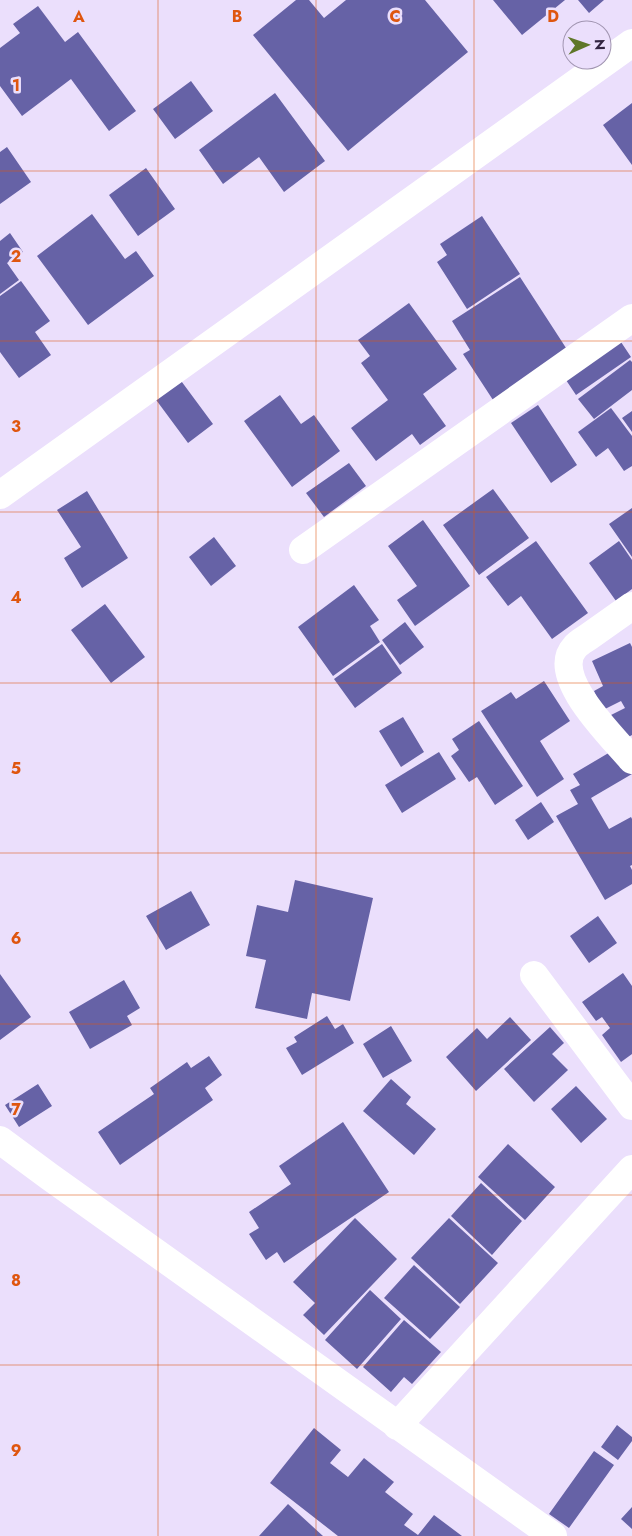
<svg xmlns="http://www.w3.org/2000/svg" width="632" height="1536" viewBox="0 0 632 1536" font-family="Jost,sans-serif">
<rect width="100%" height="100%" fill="#ebdffc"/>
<path fill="#6662a6" d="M 296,0 L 309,0 L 324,18 L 346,0 L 425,0 L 468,52 L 348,151 L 253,35 Z
M 493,0 L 565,0 L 522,35 Z
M 578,0 L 604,0 L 589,13 Z
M 38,6 L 65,42 L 78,32 L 136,111 L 109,131 L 71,79 L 22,116 L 0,86 L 0,48 L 20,33 L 13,24 Z
M 191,81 L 213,111 L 175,139 L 153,109 Z
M 275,93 L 325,161 L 284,192 L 259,157 L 223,184 L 199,150 Z
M 632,103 L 632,165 L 603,125 Z
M 7,147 L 31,182 L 0,204 L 0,152 Z
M 146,168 L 175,209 L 138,236 L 109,195 Z
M 92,214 L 125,259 L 136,251 L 154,276 L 88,325 L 37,256 Z
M 482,216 L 520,274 L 467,309 L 437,262 L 447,255 L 440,244 Z
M 10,233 L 23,252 L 7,263 L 19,280 L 0,294 L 0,241 Z
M 520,277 L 568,351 L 493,400 L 463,354 L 470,350 L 452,321 Z
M 21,281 L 50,321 L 35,332 L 51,355 L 19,378 L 0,352 L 0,296 Z
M 409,303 L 457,369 L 423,394 L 446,426 L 420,445 L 412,434 L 376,461 L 351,428 L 388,400 L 361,363 L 370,356 L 358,340 Z
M 617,336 L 631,357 L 576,395 L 562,374 Z
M 630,360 L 632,362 L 632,390 L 594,419 L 578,399 Z
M 176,374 L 213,424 L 188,443 L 151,393 Z
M 280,395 L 301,424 L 314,415 L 340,451 L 292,487 L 244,421 Z
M 538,405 L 577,465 L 551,483 L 511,423 Z
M 611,408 L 632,436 L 632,466 L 624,471 L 608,448 L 596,457 L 578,432 Z
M 632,411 L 632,432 L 622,418 Z
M 349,463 L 366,486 L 324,517 L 306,493 Z
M 493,489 L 529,538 L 479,575 L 443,525 Z
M 87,491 L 128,558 L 82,588 L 64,558 L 81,547 L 57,510 Z
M 632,508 L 632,557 L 609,524 Z
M 423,520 L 470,586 L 415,626 L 397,600 L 417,586 L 388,546 Z
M 214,537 L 236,566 L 211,586 L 189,557 Z
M 536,541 L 588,613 L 552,639 L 521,596 L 508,606 L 486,577 Z
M 619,541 L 632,560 L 632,589 L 616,601 L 589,563 Z
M 354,585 L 379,620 L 370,626 L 380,642 L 333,676 L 298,627 Z
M 105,604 L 145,657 L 111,683 L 71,630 Z
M 405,622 L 424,647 L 400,665 L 382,640 Z
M 630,643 L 632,647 L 632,735 L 621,741 L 609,716 L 625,708 L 621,701 L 603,710 L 594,691 L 603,686 L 592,661 Z
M 382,644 L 402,673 L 355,708 L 334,679 Z
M 544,681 L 570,721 L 540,741 L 564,779 L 537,797 L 481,711 L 511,692 L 516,699 Z
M 403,717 L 424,752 L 401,767 L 379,731 Z
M 479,721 L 523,786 L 495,805 L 477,777 L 469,782 L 451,756 L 459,750 L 452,739 Z
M 617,748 L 632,774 L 591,798 L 609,829 L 631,817 L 632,819 L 632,865 L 630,866 L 632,870 L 632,884 L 605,900 L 556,816 L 578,804 L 570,790 L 580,785 L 573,774 Z
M 439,752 L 456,779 L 402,813 L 385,785 Z
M 541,802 L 554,822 L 528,840 L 515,820 Z
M 295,880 L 373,898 L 350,1001 L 312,993 L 307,1019 L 255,1008 L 266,960 L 246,956 L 257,905 L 288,912 Z
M 191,891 L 210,925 L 166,950 L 146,916 Z
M 598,916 L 617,943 L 589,963 L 570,936 Z
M 623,973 L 632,986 L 632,1054 L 621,1062 L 602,1035 L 610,1028 L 602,1017 L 596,1021 L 582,1002 Z
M 0,974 L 31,1017 L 0,1040 Z
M 124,980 L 140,1008 L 127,1016 L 132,1025 L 90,1049 L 69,1012 Z
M 327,1016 L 335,1029 L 343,1024 L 354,1043 L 302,1075 L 286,1048 L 297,1042 L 294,1037 Z
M 510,1017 L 531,1040 L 476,1091 L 446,1057 L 477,1028 L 487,1039 Z
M 391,1026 L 412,1061 L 383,1078 L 363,1044 Z
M 550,1027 L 564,1043 L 552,1054 L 568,1070 L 534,1102 L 504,1069 Z
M 209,1056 L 222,1075 L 205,1088 L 213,1100 L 120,1165 L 98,1132 L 154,1094 L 150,1088 L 187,1062 L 191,1068 Z
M 391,1079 L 411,1097 L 406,1104 L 436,1129 L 414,1155 L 363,1111 Z
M 38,1084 L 52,1106 L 19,1127 L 5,1105 Z
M 576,1086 L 607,1119 L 581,1143 L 551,1109 Z
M 343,1122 L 389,1192 L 284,1263 L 277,1252 L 266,1260 L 249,1234 L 259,1228 L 249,1212 L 291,1184 L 279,1166 Z
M 508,1144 L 555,1187 L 525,1220 L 478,1177 Z
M 481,1183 L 522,1221 L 492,1255 L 451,1216 Z
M 355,1218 L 397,1259 L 324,1335 L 303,1315 L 315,1303 L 293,1282 Z
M 449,1218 L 498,1263 L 460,1304 L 411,1258 Z
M 414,1265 L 460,1307 L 430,1339 L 384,1298 Z
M 370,1290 L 401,1319 L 357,1369 L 325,1340 Z
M 404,1320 L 441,1352 L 412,1384 L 404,1377 L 391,1392 L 363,1367 Z
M 617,1425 L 632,1437 L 632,1441 L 618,1460 L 601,1447 Z
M 314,1428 L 341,1450 L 330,1463 L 348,1477 L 364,1458 L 394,1482 L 385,1492 L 413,1514 L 404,1525 L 418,1535 L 434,1515 L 462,1536 L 338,1536 L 270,1483 Z
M 594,1451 L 614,1465 L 569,1528 L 549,1514 Z
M 288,1504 L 323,1536 L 259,1536 Z
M 632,1507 L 632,1529 L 621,1519 Z"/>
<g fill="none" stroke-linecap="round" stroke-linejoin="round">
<path stroke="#fff" stroke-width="28" d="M 0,495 L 632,43
M 303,550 L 632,318
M 632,606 C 618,616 605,625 591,635 C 586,639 579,642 575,647 C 548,676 614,738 632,760
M 534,975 L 632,1106
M 0,1140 L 50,1177 L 553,1536
M 397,1426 L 632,1169"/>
</g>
<path fill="none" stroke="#df560f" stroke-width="1" stroke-opacity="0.55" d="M 158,0 L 158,1536M 316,0 L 316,1536M 474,0 L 474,1536M 0,171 L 632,171M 0,341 L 632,341M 0,512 L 632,512M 0,683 L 632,683M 0,853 L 632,853M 0,1024 L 632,1024M 0,1195 L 632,1195M 0,1365 L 632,1365"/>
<g font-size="16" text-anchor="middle" font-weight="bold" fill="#df560f" stroke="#ebdffc" stroke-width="5" stroke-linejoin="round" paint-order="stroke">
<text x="79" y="22">A</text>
<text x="237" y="22">B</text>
<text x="395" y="22">C</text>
<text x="553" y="22">D</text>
<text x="16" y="91">1</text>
<text x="16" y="262">2</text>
<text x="16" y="432">3</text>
<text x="16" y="603">4</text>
<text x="16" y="774">5</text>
<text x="16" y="944">6</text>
<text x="16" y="1115">7</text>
<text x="16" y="1286">8</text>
<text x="16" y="1456">9</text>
</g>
<g transform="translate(587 45) rotate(88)"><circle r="24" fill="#ebdffc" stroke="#a195b1"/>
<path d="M0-4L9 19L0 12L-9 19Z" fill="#5f7729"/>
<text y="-8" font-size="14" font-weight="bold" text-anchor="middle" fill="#322541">N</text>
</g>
</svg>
